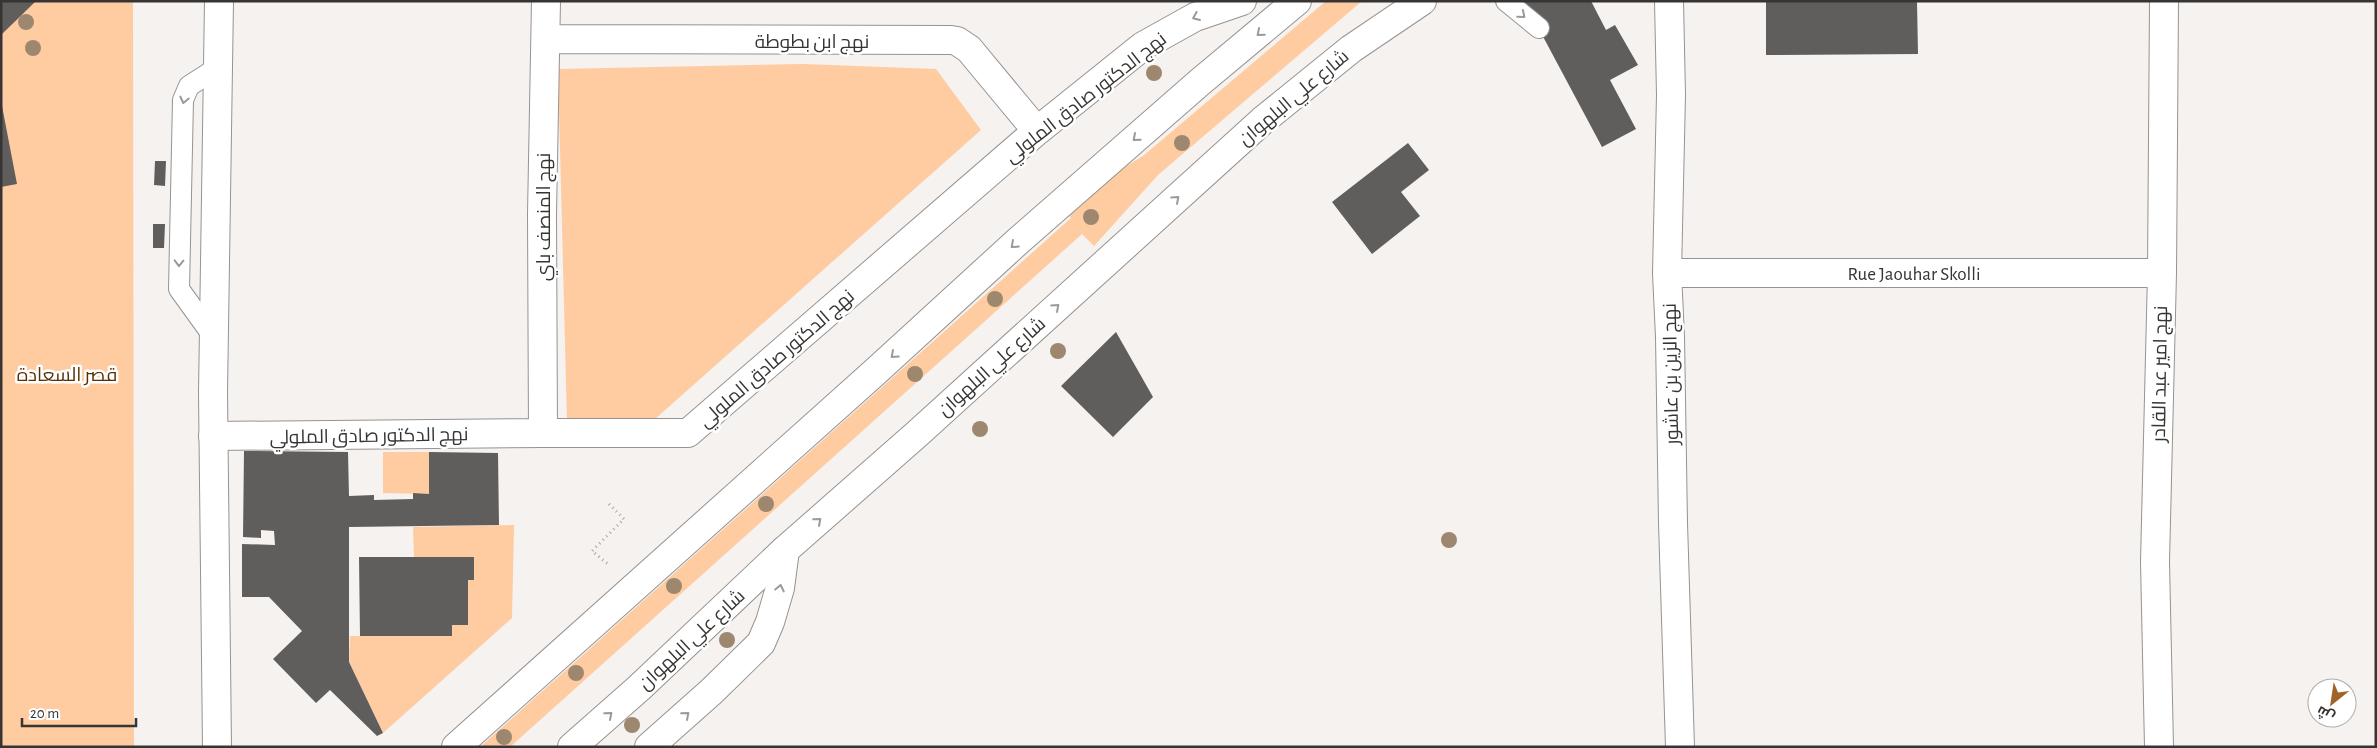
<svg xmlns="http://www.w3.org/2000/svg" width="2377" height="748" viewBox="0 0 2377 748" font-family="'Alegreya Sans',Cairo,sans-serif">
<rect width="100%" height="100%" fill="#f5f2f0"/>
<path fill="#ffcba1" d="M 1,1 L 133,1 L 134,747 L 1,747 Z
M 1326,1 L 1362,1 L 1158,175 L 1094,246 L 1082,234 L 510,747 L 480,747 L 1071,218 L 1060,206 L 1143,156 Z
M 803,64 L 936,69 L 981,130 L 655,419 L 567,423 L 558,69 Z
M 383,452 L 429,452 L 429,494 L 383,493 Z
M 514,525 L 512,618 L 383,733 L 349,662 L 350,636 L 452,636 L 452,625 L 468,625 L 468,580 L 474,557 L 414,557 L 413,527 Z"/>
<path fill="#605e5c" d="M 1,1 L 36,1 L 1,35 Z
M 1524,1 L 1591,1 L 1606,30 L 1615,25 L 1638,65 L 1610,80 L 1636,129 L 1602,147 Z
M 1766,1 L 1917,2 L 1918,54 L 1766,55 Z
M 2,106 L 17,184 L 1,187 L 1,107 Z
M 1408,143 L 1429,170 L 1401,192 L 1420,216 L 1372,254 L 1332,202 Z
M 155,161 L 166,161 L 165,186 L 154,185 Z
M 153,224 L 165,224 L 164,248 L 153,248 Z
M 1116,332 L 1153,397 L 1113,437 L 1061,386 Z
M 244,451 L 348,452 L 349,496 L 374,495 L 374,500 L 413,499 L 413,493 L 429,494 L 429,452 L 498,453 L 499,525 L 349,527 L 349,662 L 383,733 L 377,736 L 330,690 L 316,703 L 273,659 L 302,631 L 269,597 L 242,597 L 242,544 L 275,545 L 274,531 L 261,530 L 261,538 L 243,537 Z
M 359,557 L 474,557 L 474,580 L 468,580 L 468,625 L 452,625 L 452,636 L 360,636 Z"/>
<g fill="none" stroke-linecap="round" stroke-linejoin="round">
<g stroke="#969391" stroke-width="22">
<path id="service" d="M 1506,1 L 1539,28
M 213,336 L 179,289 L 183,100 L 189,86 L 217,68"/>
</g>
<g stroke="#969391" stroke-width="30">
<path id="minor" d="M 1669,1 L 1671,95 L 1667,273 L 1670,337 L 1673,523 L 1680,747
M 546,39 L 951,40 L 957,41 L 969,49 L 1037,131
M 1667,273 L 2162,273
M 543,433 L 542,214 L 546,1
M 213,436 L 543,433 L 688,433 L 1037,131 L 1143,46 L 1195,17 L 1242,1
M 649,747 L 712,691 L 761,643 L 770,622 L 780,588 L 785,550
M 2159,747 L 2155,562 L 2162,273 L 2164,1"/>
</g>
<g stroke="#969391" stroke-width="30">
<path id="secondary" d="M 217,747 L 213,393 L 219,1
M 456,747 L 875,372 L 1017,242 L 1200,82 L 1297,1
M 572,747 L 639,688 L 785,550 L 917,434 L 1262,121 L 1351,49 L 1422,1"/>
</g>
<path stroke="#a7a5a3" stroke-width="3" stroke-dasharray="1 4" stroke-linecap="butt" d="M 609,504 L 624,519 L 592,551 L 609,565"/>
<use href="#service" stroke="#fff" stroke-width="20"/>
<use href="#minor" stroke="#fff" stroke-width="28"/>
<use href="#secondary" stroke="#fff" stroke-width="28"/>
</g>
<g fill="#9e876f">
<circle cx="26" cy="22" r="8"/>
<circle cx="33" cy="48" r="8"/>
<circle cx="1154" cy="73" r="8"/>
<circle cx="1182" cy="143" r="8"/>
<circle cx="1091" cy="217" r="8"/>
<circle cx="995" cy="299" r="8"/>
<circle cx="1058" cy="351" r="8"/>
<circle cx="915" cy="374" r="8"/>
<circle cx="980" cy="429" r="8"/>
<circle cx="766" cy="504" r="8"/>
<circle cx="1449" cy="540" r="8"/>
<circle cx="674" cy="586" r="8"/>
<circle cx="727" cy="640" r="8"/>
<circle cx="576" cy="673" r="8"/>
<circle cx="632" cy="725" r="8"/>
<circle cx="504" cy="737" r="8"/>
</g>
<defs><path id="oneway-chevron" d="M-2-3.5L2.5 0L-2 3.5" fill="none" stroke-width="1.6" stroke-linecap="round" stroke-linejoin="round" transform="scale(1.25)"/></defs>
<g stroke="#9a9a9a">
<use href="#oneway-chevron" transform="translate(1522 15) rotate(40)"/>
<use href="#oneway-chevron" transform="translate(1196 17) rotate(157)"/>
<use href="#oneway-chevron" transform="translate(1260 33) rotate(140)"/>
<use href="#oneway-chevron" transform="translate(184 100) rotate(103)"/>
<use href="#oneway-chevron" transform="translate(1136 138) rotate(139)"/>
<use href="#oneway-chevron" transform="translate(1176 199) rotate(-42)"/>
<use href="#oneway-chevron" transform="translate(1014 245) rotate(138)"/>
<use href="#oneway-chevron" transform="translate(179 263) rotate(91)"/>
<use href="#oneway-chevron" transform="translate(1056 307) rotate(-42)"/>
<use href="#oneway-chevron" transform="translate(894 355) rotate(138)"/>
<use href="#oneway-chevron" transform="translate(818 521) rotate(-41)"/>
<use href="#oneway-chevron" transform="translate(780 588) rotate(-78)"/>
<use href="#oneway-chevron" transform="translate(609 715) rotate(-41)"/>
<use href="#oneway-chevron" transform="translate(686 715) rotate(-41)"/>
</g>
<g text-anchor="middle" stroke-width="5" stroke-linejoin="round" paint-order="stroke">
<g font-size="19" fill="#363534" stroke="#fff">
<text x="812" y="48">نهج ابن بطوطة</text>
<text transform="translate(1085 97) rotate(-38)" y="7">نهج الدكتور صادق الملولي</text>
<text transform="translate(1293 97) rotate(-40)" y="7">شارع علي البلهوان</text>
<text transform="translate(543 217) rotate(-90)" y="7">نهج المنصف باي</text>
<text x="1914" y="280">Rue Jaouhar Skolli</text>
<text transform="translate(776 358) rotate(-41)" y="7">نهج الدكتور صادق الملولي</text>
<text transform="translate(991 366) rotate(-42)" y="7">شارع علي البلهوان</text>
<text transform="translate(1670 374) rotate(-91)" y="7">نهج الزين بن عاشور</text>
<text transform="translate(2159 374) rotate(-89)" y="7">نهج امير عبد القادر</text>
<text transform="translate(369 435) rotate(-1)" y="7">نهج الدكتور صادق الملولي</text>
<text transform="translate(691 639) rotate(-43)" y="7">شارع علي البلهوان</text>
</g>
<g font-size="19" fill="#573005" stroke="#fff">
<text x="67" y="381">قصر السعادة</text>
</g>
</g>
<rect width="2377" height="748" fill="none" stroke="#363534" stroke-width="5"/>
<g transform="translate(2332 703) rotate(210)"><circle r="24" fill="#ffffff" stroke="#afaeae"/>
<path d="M0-4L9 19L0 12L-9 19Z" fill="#a06328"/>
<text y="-8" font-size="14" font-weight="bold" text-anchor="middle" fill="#363534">ش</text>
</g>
<path d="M22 718v8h114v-8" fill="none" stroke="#363534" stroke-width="2.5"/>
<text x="30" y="718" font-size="15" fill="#363534" stroke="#ffffff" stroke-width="4" paint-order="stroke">20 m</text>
</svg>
